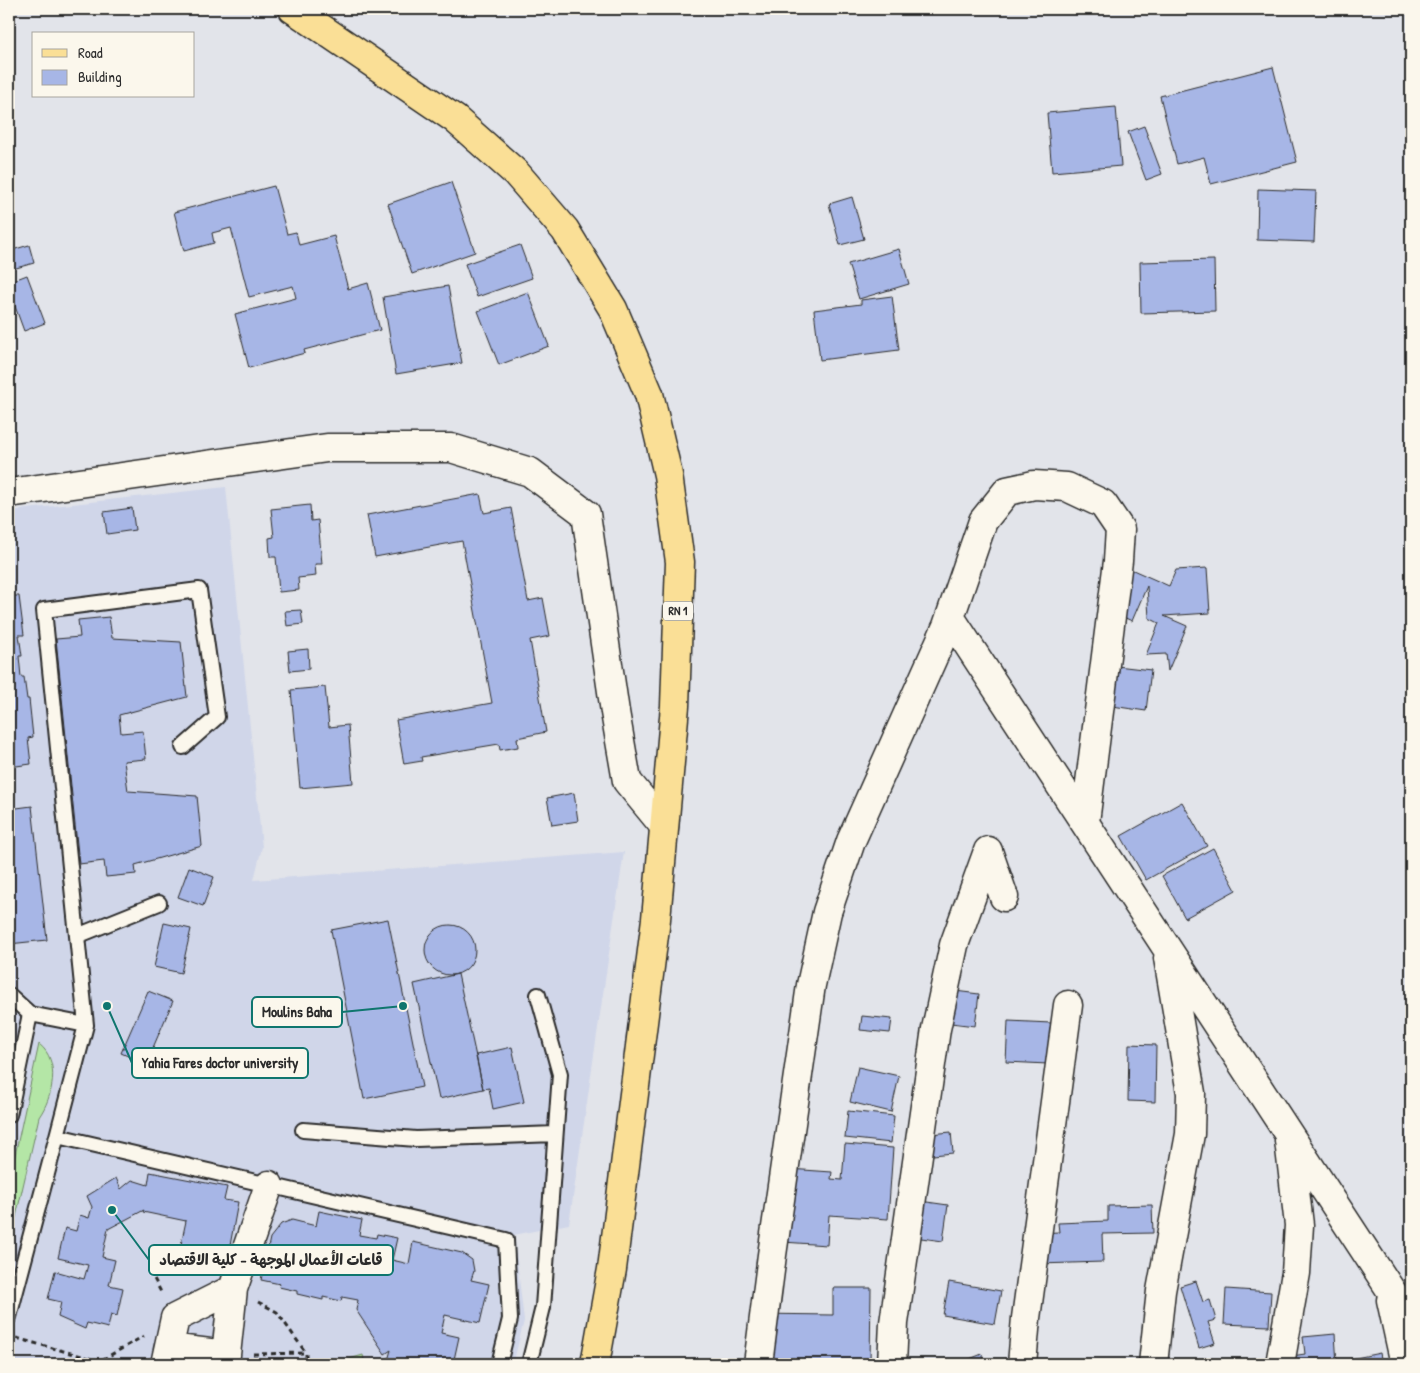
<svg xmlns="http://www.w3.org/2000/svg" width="1420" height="1373" viewBox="0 0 1420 1373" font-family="'Patrick Hand','Playpen Sans Arabic',sans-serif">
<rect width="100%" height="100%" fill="#e2e4ea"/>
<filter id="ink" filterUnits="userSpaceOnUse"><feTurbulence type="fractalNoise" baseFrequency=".02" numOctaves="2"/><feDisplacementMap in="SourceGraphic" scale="10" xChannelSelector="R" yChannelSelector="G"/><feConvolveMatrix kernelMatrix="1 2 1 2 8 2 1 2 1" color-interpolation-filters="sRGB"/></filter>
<g filter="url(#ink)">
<path fill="#d0d6e9" d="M 226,487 L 262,847 L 254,880 L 624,852 L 569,1224 L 514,1235 L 524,1321 L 513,1364 L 9,1364 L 9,511 Z"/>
<path fill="#b4e6a6" stroke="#708868" d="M 39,1044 C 61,1061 53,1097 39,1117 L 9,1247 L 9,1183 Z
M 363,1355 L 365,1364 L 329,1364 L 329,1358 L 342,1361 Z"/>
<path fill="#a7b6e6" stroke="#2b2b2b" d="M 1273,67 L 1297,162 L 1211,184 L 1204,157 L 1177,164 L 1160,96 Z
M 1116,107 L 1121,166 L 1052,172 L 1047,113 Z
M 1144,126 L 1162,174 L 1146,180 L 1128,132 Z
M 451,182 L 475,252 L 412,274 L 388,204 Z
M 274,186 L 287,234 L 296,232 L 299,245 L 334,236 L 348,289 L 368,283 L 380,330 L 304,350 L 305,353 L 249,368 L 235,314 L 296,298 L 293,286 L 249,297 L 231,228 L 212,233 L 214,243 L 184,251 L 174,212 Z
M 1258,189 L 1316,191 L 1314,242 L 1257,240 Z
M 852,197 L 864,239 L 840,245 L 829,204 Z
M 29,245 L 34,263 L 9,270 L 9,251 Z
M 520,245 L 532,278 L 477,297 L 465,264 Z
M 899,249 L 909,284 L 859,299 L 848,264 Z
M 1214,260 L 1215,311 L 1141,313 L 1140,262 Z
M 27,275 L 45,323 L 24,331 L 9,290 L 9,282 Z
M 448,286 L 462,363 L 396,374 L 383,297 Z
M 528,292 L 549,346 L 499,365 L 478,311 Z
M 892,296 L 899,350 L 820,360 L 814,310 L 861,304 L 861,300 Z
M 480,494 L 484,513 L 511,508 L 528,601 L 543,598 L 550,636 L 530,640 L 546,732 L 517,738 L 518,747 L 500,750 L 499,744 L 421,757 L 422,761 L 404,764 L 396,720 L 492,703 L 462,541 L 375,557 L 367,515 Z
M 310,505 L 311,521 L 318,520 L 322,564 L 315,564 L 316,576 L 298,578 L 299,590 L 279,592 L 276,557 L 270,557 L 269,538 L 274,537 L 271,509 Z
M 132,508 L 135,530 L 107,534 L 104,512 Z
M 1207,568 L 1210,613 L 1164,616 L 1187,626 L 1168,671 L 1166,654 L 1146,655 L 1159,623 L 1149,618 L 1147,586 L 1132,621 L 1112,612 L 1119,571 L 1133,570 L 1169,586 L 1176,570 Z
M 9,572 L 11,572 L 13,596 L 19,596 L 24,635 L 19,635 L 22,656 L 19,656 L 21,677 L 24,677 L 27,699 L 29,699 L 33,737 L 28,738 L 31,764 L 9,767 Z
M 301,610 L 303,624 L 287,626 L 285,611 Z
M 109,617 L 112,638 L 181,642 L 187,697 L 119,715 L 121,733 L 143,731 L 146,759 L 124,761 L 128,791 L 197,796 L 202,846 L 135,865 L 136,874 L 106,877 L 104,861 L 79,864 L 56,639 L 80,637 L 78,620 Z
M 308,649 L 309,669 L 290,671 L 288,651 Z
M 1117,666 L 1151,670 L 1146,711 L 1112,706 Z
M 325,687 L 329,727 L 348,725 L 353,783 L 300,788 L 291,690 Z
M 574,793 L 578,821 L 552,825 L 547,798 Z
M 1182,802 L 1207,846 L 1146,880 L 1121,836 Z
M 32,806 L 47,940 L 9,944 L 9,809 Z
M 1213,848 L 1236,890 L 1185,918 L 1162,876 Z
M 189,867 L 214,877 L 203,906 L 178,897 Z
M 388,919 L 422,1087 L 364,1099 L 331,930 Z
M 164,923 L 191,929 L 181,973 L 154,967 Z
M425 950a25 25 0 1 1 50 0a25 25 0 1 1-50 0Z
M 458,974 L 483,1089 L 439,1099 L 414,984 Z
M 939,989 L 979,994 L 975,1026 L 935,1021 Z
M 148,991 L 173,1001 L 146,1064 L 121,1053 Z
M 862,1016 L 892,1019 L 890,1033 L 860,1030 Z
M 1008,1021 L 1051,1023 L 1048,1064 L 1006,1062 Z
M 1129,1044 L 1156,1045 L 1155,1102 L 1128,1101 Z
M 512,1047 L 524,1102 L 493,1109 L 489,1088 L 483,1089 L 476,1055 Z
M 858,1067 L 899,1076 L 891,1112 L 850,1102 Z
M 848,1111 L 894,1116 L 891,1143 L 845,1138 Z
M 951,1132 L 953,1153 L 933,1155 L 931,1134 Z
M 845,1144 L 893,1148 L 888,1219 L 829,1215 L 827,1245 L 783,1242 L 789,1169 L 832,1172 L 831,1179 L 842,1180 Z
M 150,1172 L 227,1187 L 224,1200 L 238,1202 L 229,1251 L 213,1247 L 211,1256 L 180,1249 L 186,1221 L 143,1212 L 144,1210 L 108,1229 L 102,1257 L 115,1260 L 109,1285 L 123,1288 L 117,1316 L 111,1314 L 108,1328 L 87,1323 L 85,1329 L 58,1317 L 61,1302 L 48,1299 L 55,1271 L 84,1279 L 88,1265 L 58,1258 L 65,1228 L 76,1231 L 80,1215 L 89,1218 L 92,1207 L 87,1196 L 116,1178 L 121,1189 L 132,1180 L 148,1185 Z
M 920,1201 L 948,1205 L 943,1241 L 914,1237 Z
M 1152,1205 L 1153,1233 L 1102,1234 L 1103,1262 L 1039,1264 L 1038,1233 L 1059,1232 L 1058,1223 L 1108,1221 L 1108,1206 Z
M 319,1211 L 362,1220 L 359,1235 L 376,1238 L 377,1234 L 397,1238 L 392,1260 L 409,1264 L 413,1242 L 462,1253 L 472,1260 L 474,1271 L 471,1280 L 489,1284 L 480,1323 L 445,1315 L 441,1333 L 459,1337 L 453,1364 L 387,1364 L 391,1350 L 385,1354 L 356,1310 L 358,1300 L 342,1297 L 341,1301 L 323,1297 L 323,1300 L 297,1294 L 297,1291 L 279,1287 L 280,1284 L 261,1280 L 270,1238 L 281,1224 L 292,1220 L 316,1226 Z
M 1196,1281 L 1203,1302 L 1210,1300 L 1216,1320 L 1208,1322 L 1215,1343 L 1199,1348 L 1180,1286 Z
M 949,1282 L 1001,1291 L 995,1324 L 943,1315 Z
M 833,1288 L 871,1288 L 870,1364 L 756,1363 L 757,1314 L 833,1315 Z
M 1226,1289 L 1271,1292 L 1269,1326 L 1224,1324 Z
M 1335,1334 L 1337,1364 L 1293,1364 L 1292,1356 L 1305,1354 L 1303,1337 Z
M 1380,1353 L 1382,1364 L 1347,1364 L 1346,1360 Z
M 982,1354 L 986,1364 L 957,1364 Z"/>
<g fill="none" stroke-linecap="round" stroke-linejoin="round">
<g stroke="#2b2b2b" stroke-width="18">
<path id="lane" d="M 77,936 L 159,903
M 9,995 L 30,1014
M 86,1025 L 44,610 L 199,590 L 217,717 L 183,747
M 9,1115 L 30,1014 L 86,1025 L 57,1136
M 303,1130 L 416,1139 L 555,1134
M 9,1317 L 57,1136 L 506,1240 L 510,1319 L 499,1364
M 529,1364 L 543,1307 L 560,1074 L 538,995"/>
</g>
<g stroke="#2b2b2b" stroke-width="31">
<path id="street" d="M 9,493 L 327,448 L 451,448 L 530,472 L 586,514 L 615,712 L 627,781 L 664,826
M 950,617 L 1411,1321
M 1391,1300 L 1405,1364
M 169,1348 L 226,1355
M 165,1364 L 175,1318 L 233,1289 L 269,1185
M 225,1364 L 233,1289
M 758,1364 L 772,1255 L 811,985 L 827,912 L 851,841 L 947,626 L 983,521 L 1007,491 L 1034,485 L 1067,487 L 1103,504 L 1120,529 L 1118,561 L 1085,822
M 892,1364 L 894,1323 L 936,1029 L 954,945 L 988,851 L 1004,897
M 1022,1364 L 1026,1318 L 1068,1005
M 1153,1364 L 1161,1291 L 1190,1134 L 1191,1093 L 1168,958
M 1280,1364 L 1296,1273 L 1299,1225 L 1289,1140"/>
</g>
<g stroke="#2b2b2b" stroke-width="31">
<path id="primary" d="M 293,9 L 455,119 L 516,173 L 565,230 L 613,309 L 649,394 L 668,475 L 680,562 L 675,706 L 656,919 L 612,1269 L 595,1364"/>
</g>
<path stroke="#2b2b2b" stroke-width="3" stroke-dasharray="5 4" stroke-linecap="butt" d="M 150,1271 L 162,1294
M 258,1302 L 277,1312 L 306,1353
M 16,1338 L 100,1361 L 144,1336
M 253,1354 L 306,1353 L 306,1364"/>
<use href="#lane" stroke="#fbf7ec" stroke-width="14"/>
<use href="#street" stroke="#fbf7ec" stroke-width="28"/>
<use href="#primary" stroke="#fadf96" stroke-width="28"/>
</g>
</g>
<g text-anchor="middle" stroke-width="4" stroke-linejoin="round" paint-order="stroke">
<rect fill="#fbf7ec" stroke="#696865" stroke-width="1" x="663" y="601.5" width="30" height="19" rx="4"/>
<g font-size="12" font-weight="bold" fill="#2b2b2b">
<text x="678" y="615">RN 1</text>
</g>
</g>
<path fill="none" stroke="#0f766e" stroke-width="2" d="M403 1006L342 1012M107 1006L132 1063M112 1210L149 1260"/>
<g fill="#0f766e" stroke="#fbf7ec" stroke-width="2">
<circle cx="403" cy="1006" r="5"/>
<circle cx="107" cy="1006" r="5"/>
<circle cx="112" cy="1210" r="5"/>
</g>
<g fill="#fbf7ec" stroke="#0f766e" stroke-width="2">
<rect x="252" y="997" width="90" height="30" rx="5"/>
<rect x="132" y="1048" width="176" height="30" rx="5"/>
<rect x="149" y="1245" width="244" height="30" rx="5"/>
</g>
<g font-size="15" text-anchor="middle" font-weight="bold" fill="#2b2b2b">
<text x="297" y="1017">Moulins Baha</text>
<text x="220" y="1068">Yahia Fares doctor university</text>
<text x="271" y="1265">قاعات الأعمال الموجهة - كلية الاقتصاد</text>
</g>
<rect width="1420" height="1373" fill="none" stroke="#fbf7ec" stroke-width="30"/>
<rect x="15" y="15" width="1390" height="1343" fill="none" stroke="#2b2b2b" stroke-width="2" filter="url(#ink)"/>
<rect x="32" y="32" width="162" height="65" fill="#fbf7ec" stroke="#a8a59f"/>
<rect x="42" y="49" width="25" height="8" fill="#fadf96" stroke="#a8a59f"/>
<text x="78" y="58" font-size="15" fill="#2b2b2b">Road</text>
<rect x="42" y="70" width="25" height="15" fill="#a7b6e6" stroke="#a8a59f"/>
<text x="78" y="82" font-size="15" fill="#2b2b2b">Building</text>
</svg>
